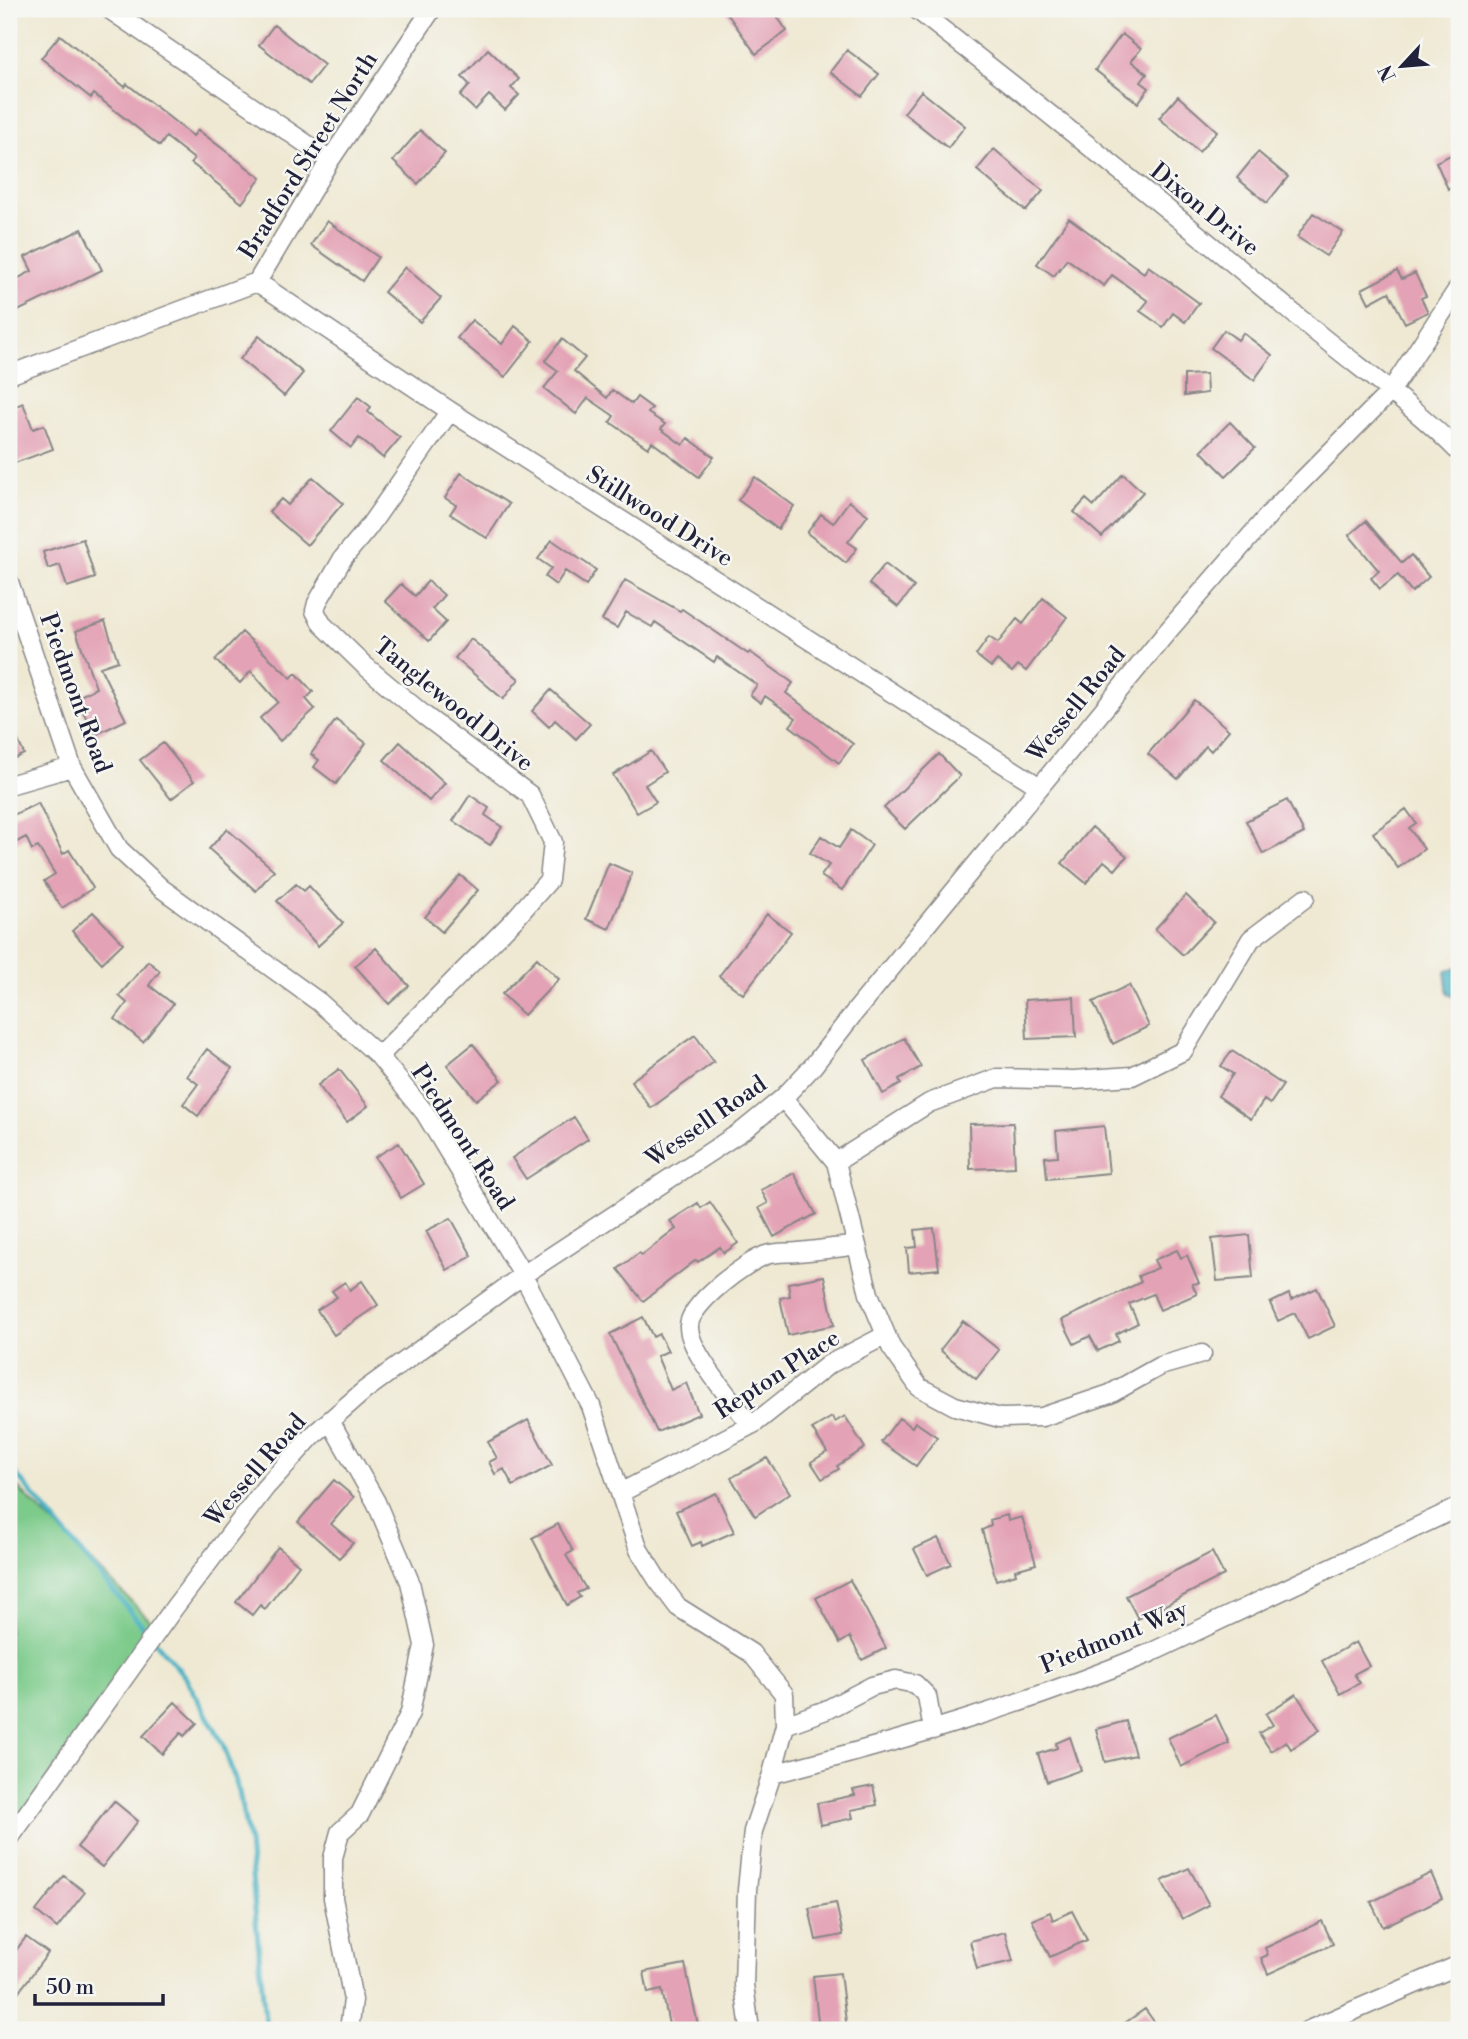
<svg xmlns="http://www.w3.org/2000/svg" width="1468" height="2039" viewBox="0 0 1468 2039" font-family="'Libre Bodoni',serif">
<rect width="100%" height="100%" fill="#f6f6f2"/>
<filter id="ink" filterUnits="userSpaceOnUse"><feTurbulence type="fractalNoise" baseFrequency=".0143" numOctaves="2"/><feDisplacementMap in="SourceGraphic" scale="14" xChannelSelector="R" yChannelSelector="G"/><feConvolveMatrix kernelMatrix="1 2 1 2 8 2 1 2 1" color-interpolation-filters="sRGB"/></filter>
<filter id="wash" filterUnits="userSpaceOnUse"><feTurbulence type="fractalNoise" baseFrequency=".00686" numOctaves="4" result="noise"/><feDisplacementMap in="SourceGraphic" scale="28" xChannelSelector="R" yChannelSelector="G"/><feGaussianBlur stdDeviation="1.57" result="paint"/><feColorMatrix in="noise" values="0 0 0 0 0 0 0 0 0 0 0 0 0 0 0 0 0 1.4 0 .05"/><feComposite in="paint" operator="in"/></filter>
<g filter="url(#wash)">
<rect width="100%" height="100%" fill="#efe9d3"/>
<path fill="#7dcb8b" stroke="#507663" stroke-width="2" d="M 9,1479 L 153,1623 L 9,1836 Z"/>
<path fill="#47b2c5" stroke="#346a80" stroke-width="2" d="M 1459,966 L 1459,1001 L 1448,993 L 1445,972 Z"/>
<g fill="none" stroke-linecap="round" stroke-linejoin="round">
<path stroke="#47b2c5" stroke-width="5" d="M 9,1466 L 185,1677 L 223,1744 L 239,1792 L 249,1843 L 266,2030"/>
</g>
<g id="blocks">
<path fill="#e3a2b5" d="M 724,9 L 772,9 L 787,31 L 756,54 Z
M 274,25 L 324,65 L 309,84 L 259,45 Z
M 1122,34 L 1141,49 L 1131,61 L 1147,74 L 1141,82 L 1149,88 L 1138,103 L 1095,70 Z
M 60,35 L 125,87 L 127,84 L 193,136 L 198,130 L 261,178 L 242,203 L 191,163 L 194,159 L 166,137 L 160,146 L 94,94 L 91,98 L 41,58 Z
M 488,49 L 519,79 L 511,88 L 519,95 L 505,110 L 489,95 L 475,110 L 460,96 L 470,85 L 462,77 Z
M 847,50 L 879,74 L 862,96 L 830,72 Z
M 921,91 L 965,126 L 948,148 L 904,113 Z
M 1178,96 L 1217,131 L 1199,152 L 1159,118 Z
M 420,130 L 445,153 L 418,184 L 393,161 Z
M 994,149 L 1043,191 L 1026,211 L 977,170 Z
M 1459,151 L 1459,183 L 1448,189 L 1436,162 Z
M 1258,152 L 1288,177 L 1267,203 L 1237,178 Z
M 1313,213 L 1343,232 L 1326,256 L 1297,237 Z
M 1069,218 L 1144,273 L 1148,266 L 1199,303 L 1185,322 L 1173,313 L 1163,327 L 1140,311 L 1148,301 L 1112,275 L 1104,286 L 1067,259 L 1054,276 L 1037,264 Z
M 327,221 L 378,257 L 362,281 L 311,245 Z
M 82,229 L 102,270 L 16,312 L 9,297 L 9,283 L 32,271 L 25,257 Z
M 405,267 L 441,298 L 420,322 L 384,292 Z
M 1397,271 L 1402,279 L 1415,273 L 1426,296 L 1421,298 L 1428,312 L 1405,323 L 1389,292 L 1369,303 L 1362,289 Z
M 472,320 L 502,344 L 515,326 L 533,341 L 505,377 L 457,338 Z
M 1224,330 L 1238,340 L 1243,333 L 1272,355 L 1254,380 L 1211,348 Z
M 259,336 L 303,373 L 284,396 L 240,359 Z
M 562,339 L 585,358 L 574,371 L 607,398 L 612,390 L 632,404 L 637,397 L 652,408 L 648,413 L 665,424 L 661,429 L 683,445 L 688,438 L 714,457 L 699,477 L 652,442 L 648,448 L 610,422 L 614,416 L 588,398 L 576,414 L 544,388 L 558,371 L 545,361 Z
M 1206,374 L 1207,393 L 1184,396 L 1184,375 Z
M 358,397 L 371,407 L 368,412 L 400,438 L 383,458 L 359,438 L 351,448 L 331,431 Z
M 23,403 L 33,429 L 44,425 L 53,449 L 15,463 L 9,447 L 9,409 Z
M 1230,422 L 1255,448 L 1226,476 L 1201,451 Z
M 461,473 L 509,504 L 487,538 L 450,514 L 456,505 L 445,498 Z
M 1123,474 L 1143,492 L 1102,537 L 1074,512 L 1086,499 L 1094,506 Z
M 313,477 L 343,503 L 307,545 L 269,512 L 281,499 L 288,505 Z
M 755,477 L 794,506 L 778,529 L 738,500 Z
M 849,501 L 868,515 L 848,542 L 857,548 L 846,563 L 807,533 L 821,514 L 833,523 Z
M 1366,521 L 1402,563 L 1411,555 L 1429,577 L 1412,592 L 1398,575 L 1380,589 L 1371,578 L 1379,571 L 1349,535 Z
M 83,539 L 95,578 L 67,587 L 60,565 L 48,569 L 43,552 Z
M 552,540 L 596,570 L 586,585 L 565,571 L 556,585 L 545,577 L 551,568 L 538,559 Z
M 885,564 L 914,587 L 898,607 L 869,584 Z
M 625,580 L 680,611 L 682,609 L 748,654 L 750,652 L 793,683 L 786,693 L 853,744 L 839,763 L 790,726 L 796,718 L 765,696 L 761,703 L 750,695 L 757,685 L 717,657 L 714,662 L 655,622 L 652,627 L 626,612 L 617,628 L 602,620 Z
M 428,581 L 444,595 L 432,609 L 446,622 L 429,641 L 385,601 L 401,584 L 415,596 Z
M 1043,598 L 1067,617 L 1026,671 L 1018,665 L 1012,672 L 997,660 L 991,667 L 976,655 L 989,637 L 998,643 L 1017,619 L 1023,624 Z
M 105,621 L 118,661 L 100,667 L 126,720 L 95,735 L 76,698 L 96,688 L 76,631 Z
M 242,632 L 291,678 L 296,673 L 313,692 L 306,699 L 315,709 L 280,741 L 260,718 L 278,702 L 251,671 L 240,683 L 215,660 Z
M 471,639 L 519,679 L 503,699 L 455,658 Z
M 551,690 L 590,724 L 576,739 L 555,720 L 549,727 L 532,711 Z
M 1194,700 L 1229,730 L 1211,751 L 1206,746 L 1178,779 L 1148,754 Z
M 9,720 L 24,754 L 9,761 Z
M 336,720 L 366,743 L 336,784 L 314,767 L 319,760 L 311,754 Z
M 400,742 L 445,783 L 429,801 L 384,760 Z
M 163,743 L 194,781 L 171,799 L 140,760 Z
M 651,751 L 665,772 L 645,785 L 656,802 L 637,813 L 613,775 Z
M 939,754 L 960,776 L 905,829 L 884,808 Z
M 470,795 L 489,808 L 485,815 L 502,827 L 490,845 L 453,821 Z
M 1287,800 L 1304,833 L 1263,854 L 1246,821 Z
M 38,803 L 63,854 L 69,850 L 93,888 L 62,908 L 44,881 L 55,874 L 38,847 L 32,850 L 26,837 L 15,843 L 9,830 L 9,817 Z
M 1406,809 L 1416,823 L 1409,828 L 1424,849 L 1398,868 L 1373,833 Z
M 1092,827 L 1127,856 L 1115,870 L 1104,861 L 1086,883 L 1062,863 Z
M 227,829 L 274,870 L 256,891 L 209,849 Z
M 851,830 L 872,845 L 842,890 L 821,876 L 829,865 L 810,853 L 821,836 L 839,848 Z
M 609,863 L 632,873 L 609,929 L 586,919 Z
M 460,875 L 478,890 L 442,932 L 425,917 Z
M 296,884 L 304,891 L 309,886 L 343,923 L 318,946 L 277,901 Z
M 1186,895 L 1214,922 L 1183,955 L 1155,929 Z
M 93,912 L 123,943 L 102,963 L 72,931 Z
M 767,914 L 791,932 L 743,994 L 719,976 Z
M 376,948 L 409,986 L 389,1004 L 355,966 Z
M 537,958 L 559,979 L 524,1015 L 502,994 Z
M 148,961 L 160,971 L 149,985 L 173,1004 L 143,1042 L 115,1019 L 127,1003 L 119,996 Z
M 1129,985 L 1149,1026 L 1113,1044 L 1093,1002 Z
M 1074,997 L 1076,1037 L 1027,1039 L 1025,1000 Z
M 695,1035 L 714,1062 L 651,1108 L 631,1081 Z
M 904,1038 L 921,1067 L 899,1079 L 901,1084 L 883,1094 L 865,1060 Z
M 473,1044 L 502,1080 L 476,1100 L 447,1065 Z
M 207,1049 L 232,1068 L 198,1116 L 183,1104 L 198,1084 L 187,1076 Z
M 1232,1051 L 1283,1085 L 1270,1104 L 1264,1100 L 1251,1119 L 1218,1096 L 1233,1074 L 1221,1066 Z
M 339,1069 L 368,1106 L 347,1122 L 318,1085 Z
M 574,1117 L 588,1139 L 526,1179 L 512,1158 Z
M 1013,1123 L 1015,1167 L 970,1169 L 969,1124 Z
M 1104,1126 L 1109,1173 L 1047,1179 L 1045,1157 L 1058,1156 L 1056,1131 Z
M 399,1143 L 424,1184 L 401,1198 L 375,1157 Z
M 794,1173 L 816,1214 L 774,1237 L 759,1208 L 768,1203 L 761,1190 Z
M 710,1202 L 738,1243 L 724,1253 L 720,1247 L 698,1262 L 696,1260 L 643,1301 L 618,1269 L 639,1253 L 642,1255 L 676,1229 L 670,1221 L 698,1203 L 701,1208 Z
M 451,1218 L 472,1256 L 447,1270 L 426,1231 Z
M 934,1228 L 939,1269 L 909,1272 L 907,1248 L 917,1247 L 915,1230 Z
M 1249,1235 L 1253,1278 L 1217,1281 L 1212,1239 Z
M 1177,1250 L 1181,1258 L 1187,1255 L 1199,1283 L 1192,1284 L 1197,1294 L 1160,1310 L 1153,1294 L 1129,1304 L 1138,1323 L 1116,1334 L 1119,1341 L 1098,1351 L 1090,1336 L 1074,1344 L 1062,1320 L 1141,1282 L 1138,1276 L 1158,1268 L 1154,1260 Z
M 824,1276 L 834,1325 L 788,1335 L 780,1298 L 790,1296 L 788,1283 Z
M 362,1281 L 378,1305 L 334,1335 L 317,1310 L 337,1297 L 332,1291 L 345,1282 L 350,1290 Z
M 1317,1288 L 1335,1326 L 1308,1339 L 1295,1313 L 1278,1321 L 1270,1303 L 1289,1294 L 1291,1300 Z
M 643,1317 L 653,1337 L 659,1334 L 668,1351 L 657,1356 L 671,1390 L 686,1383 L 699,1414 L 657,1432 L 610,1334 Z
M 963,1321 L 999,1350 L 976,1379 L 940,1350 Z
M 845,1416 L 865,1448 L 837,1466 L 839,1469 L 822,1479 L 811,1462 L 827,1452 L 812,1429 L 832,1417 L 835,1422 Z
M 899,1418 L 912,1427 L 915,1422 L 937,1437 L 916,1466 L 881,1442 Z
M 528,1420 L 552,1465 L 513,1486 L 504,1469 L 495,1474 L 489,1462 L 497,1458 L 488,1442 Z
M 767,1458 L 790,1493 L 755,1516 L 731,1478 Z
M 334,1480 L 354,1497 L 331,1524 L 353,1543 L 339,1558 L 298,1522 Z
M 716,1493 L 734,1532 L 702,1546 L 701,1542 L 692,1546 L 676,1511 Z
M 1007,1515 L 1008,1521 L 1022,1517 L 1036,1564 L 1015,1570 L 1016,1574 L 996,1580 L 982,1530 L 991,1526 L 990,1520 Z
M 558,1524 L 573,1551 L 566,1555 L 586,1589 L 577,1593 L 580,1597 L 567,1605 L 532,1538 Z
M 938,1538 L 951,1564 L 927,1575 L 914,1549 Z
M 278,1547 L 299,1565 L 265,1609 L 260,1605 L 252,1615 L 236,1602 Z
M 1212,1552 L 1224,1575 L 1138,1619 L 1126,1596 Z
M 850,1580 L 886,1648 L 862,1660 L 850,1637 L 840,1643 L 816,1598 Z
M 1356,1642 L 1369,1666 L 1354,1674 L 1360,1683 L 1340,1694 L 1322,1661 Z
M 1296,1694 L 1320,1730 L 1291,1749 L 1286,1741 L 1271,1751 L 1259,1733 L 1273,1725 L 1266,1714 Z
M 175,1702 L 197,1723 L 184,1736 L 181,1733 L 162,1754 L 143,1736 Z
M 1216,1715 L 1229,1743 L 1181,1767 L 1168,1738 Z
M 1126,1721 L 1135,1755 L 1105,1762 L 1096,1729 Z
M 1070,1737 L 1081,1770 L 1047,1782 L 1038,1754 L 1057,1748 L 1056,1743 Z
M 873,1786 L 877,1805 L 851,1810 L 853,1818 L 821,1825 L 817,1803 L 855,1795 L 853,1790 Z
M 114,1801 L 138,1821 L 102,1867 L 77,1847 Z
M 1189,1868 L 1209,1905 L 1182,1919 L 1162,1881 Z
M 1431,1873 L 1442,1898 L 1383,1927 L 1371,1902 Z
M 64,1876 L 85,1892 L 57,1928 L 36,1911 Z
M 836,1903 L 843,1935 L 816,1940 L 809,1908 Z
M 1072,1911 L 1087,1940 L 1050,1957 L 1032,1920 L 1050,1912 L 1053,1920 Z
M 1322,1921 L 1333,1944 L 1268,1974 L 1261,1958 L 1268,1955 L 1265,1948 Z
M 1005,1932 L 1013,1961 L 977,1969 L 970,1941 Z
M 26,1937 L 48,1953 L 9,2005 L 9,1960 Z
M 685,1964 L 699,2030 L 670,2030 L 662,1990 L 648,1993 L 644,1972 Z
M 840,1973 L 847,2030 L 819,2030 L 813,1976 Z
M 1145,2009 L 1160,2030 L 1115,2030 Z"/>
</g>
</g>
<g filter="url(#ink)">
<use href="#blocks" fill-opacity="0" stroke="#888687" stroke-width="2"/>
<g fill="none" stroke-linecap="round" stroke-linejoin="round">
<g stroke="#888687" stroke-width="21">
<path id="minor" d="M 109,9 L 330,160
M 916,9 C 1047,111 1177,216 1305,323 C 1356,366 1412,404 1459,452
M 257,282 L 450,411 L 1040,787
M 9,375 L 257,282 L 330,160 L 432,9
M 9,582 L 72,767 L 119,849 L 161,888 L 319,1002 L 379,1056 L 425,1113 L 523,1275 L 591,1406 L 639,1550 L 657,1579 L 678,1607 L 751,1653 L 784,1694 L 785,1725 L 772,1774 L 753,1831 L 747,1890 L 744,1985 L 750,2030
M 9,785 L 72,767
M 379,1056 L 514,920 L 549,880 L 553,842 L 530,795 L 425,716 L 364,665 L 322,624 L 315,611 L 317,603 L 343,558 L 368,528 L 450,411
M 783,1098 L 836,1162 L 869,1294 L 891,1347 L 919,1387 L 955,1406 L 1000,1418 L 1042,1417 L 1110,1394 L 1160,1366 L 1202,1354
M 836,1162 L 929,1103 L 997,1078 L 1074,1080 L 1132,1076 L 1183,1051 L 1251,939 L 1305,898
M 330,1421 L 376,1502 L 410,1582 L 424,1645 L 410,1713 L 360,1814 L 340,1832 L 333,1858 L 333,1898 L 353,2000 L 349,2030
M 751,1425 C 735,1404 688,1351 689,1326 C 689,1304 746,1262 766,1255 C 776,1252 788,1253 798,1252 C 818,1250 837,1248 857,1245
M 620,1493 L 755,1423 L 828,1365 L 886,1335
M 785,1725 L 826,1710 L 872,1686 L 896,1680 L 915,1684 L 927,1696 L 933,1730
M 772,1774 C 900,1741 1028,1704 1150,1653 L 1459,1507
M 9,1839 L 174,1608 L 265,1488 L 312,1436 L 365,1390 L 523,1275 L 745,1129 L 783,1098 L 813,1066 L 854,1013 L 1167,632 L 1274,509 L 1390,392 L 1459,287
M 1309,2030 L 1459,1965"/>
</g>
<use href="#minor" stroke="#fff" stroke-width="18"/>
</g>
</g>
<g text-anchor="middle" stroke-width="5" stroke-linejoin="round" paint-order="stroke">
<g font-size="24" fill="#22223b" stroke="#f6f6f2">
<text transform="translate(308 155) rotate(-58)" y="8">Bradford Street North</text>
<text transform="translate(1205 209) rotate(39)" y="8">Dixon Drive</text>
<text transform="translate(660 516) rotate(32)" y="8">Stillwood Drive</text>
<text transform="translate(76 693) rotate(70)" y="8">Piedmont Road</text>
<text transform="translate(454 704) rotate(39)" y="8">Tanglewood Drive</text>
<text transform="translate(1076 704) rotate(-51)" y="8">Wessell Road</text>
<text transform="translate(706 1121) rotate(-35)" y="8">Wessell Road</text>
<text transform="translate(463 1137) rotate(57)" y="8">Piedmont Road</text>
<text transform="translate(777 1374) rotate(-33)" y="8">Repton Place</text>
<text transform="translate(255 1470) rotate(-49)" y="8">Wessell Road</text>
<text transform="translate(1114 1637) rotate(-22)" y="8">Piedmont Way</text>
</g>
</g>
<rect width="1468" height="2039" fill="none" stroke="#f6f6f2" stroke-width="35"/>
<g transform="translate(1402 66) rotate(244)" stroke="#f6f6f2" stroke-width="5" paint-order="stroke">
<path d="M0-5L12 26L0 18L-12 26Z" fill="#22223b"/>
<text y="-10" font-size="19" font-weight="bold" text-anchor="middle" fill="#22223b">N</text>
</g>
<path d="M35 1994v10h128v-10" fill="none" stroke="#22223b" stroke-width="3.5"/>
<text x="46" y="1994" font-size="21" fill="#22223b" stroke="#f6f6f2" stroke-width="5" paint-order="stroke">50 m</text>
</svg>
